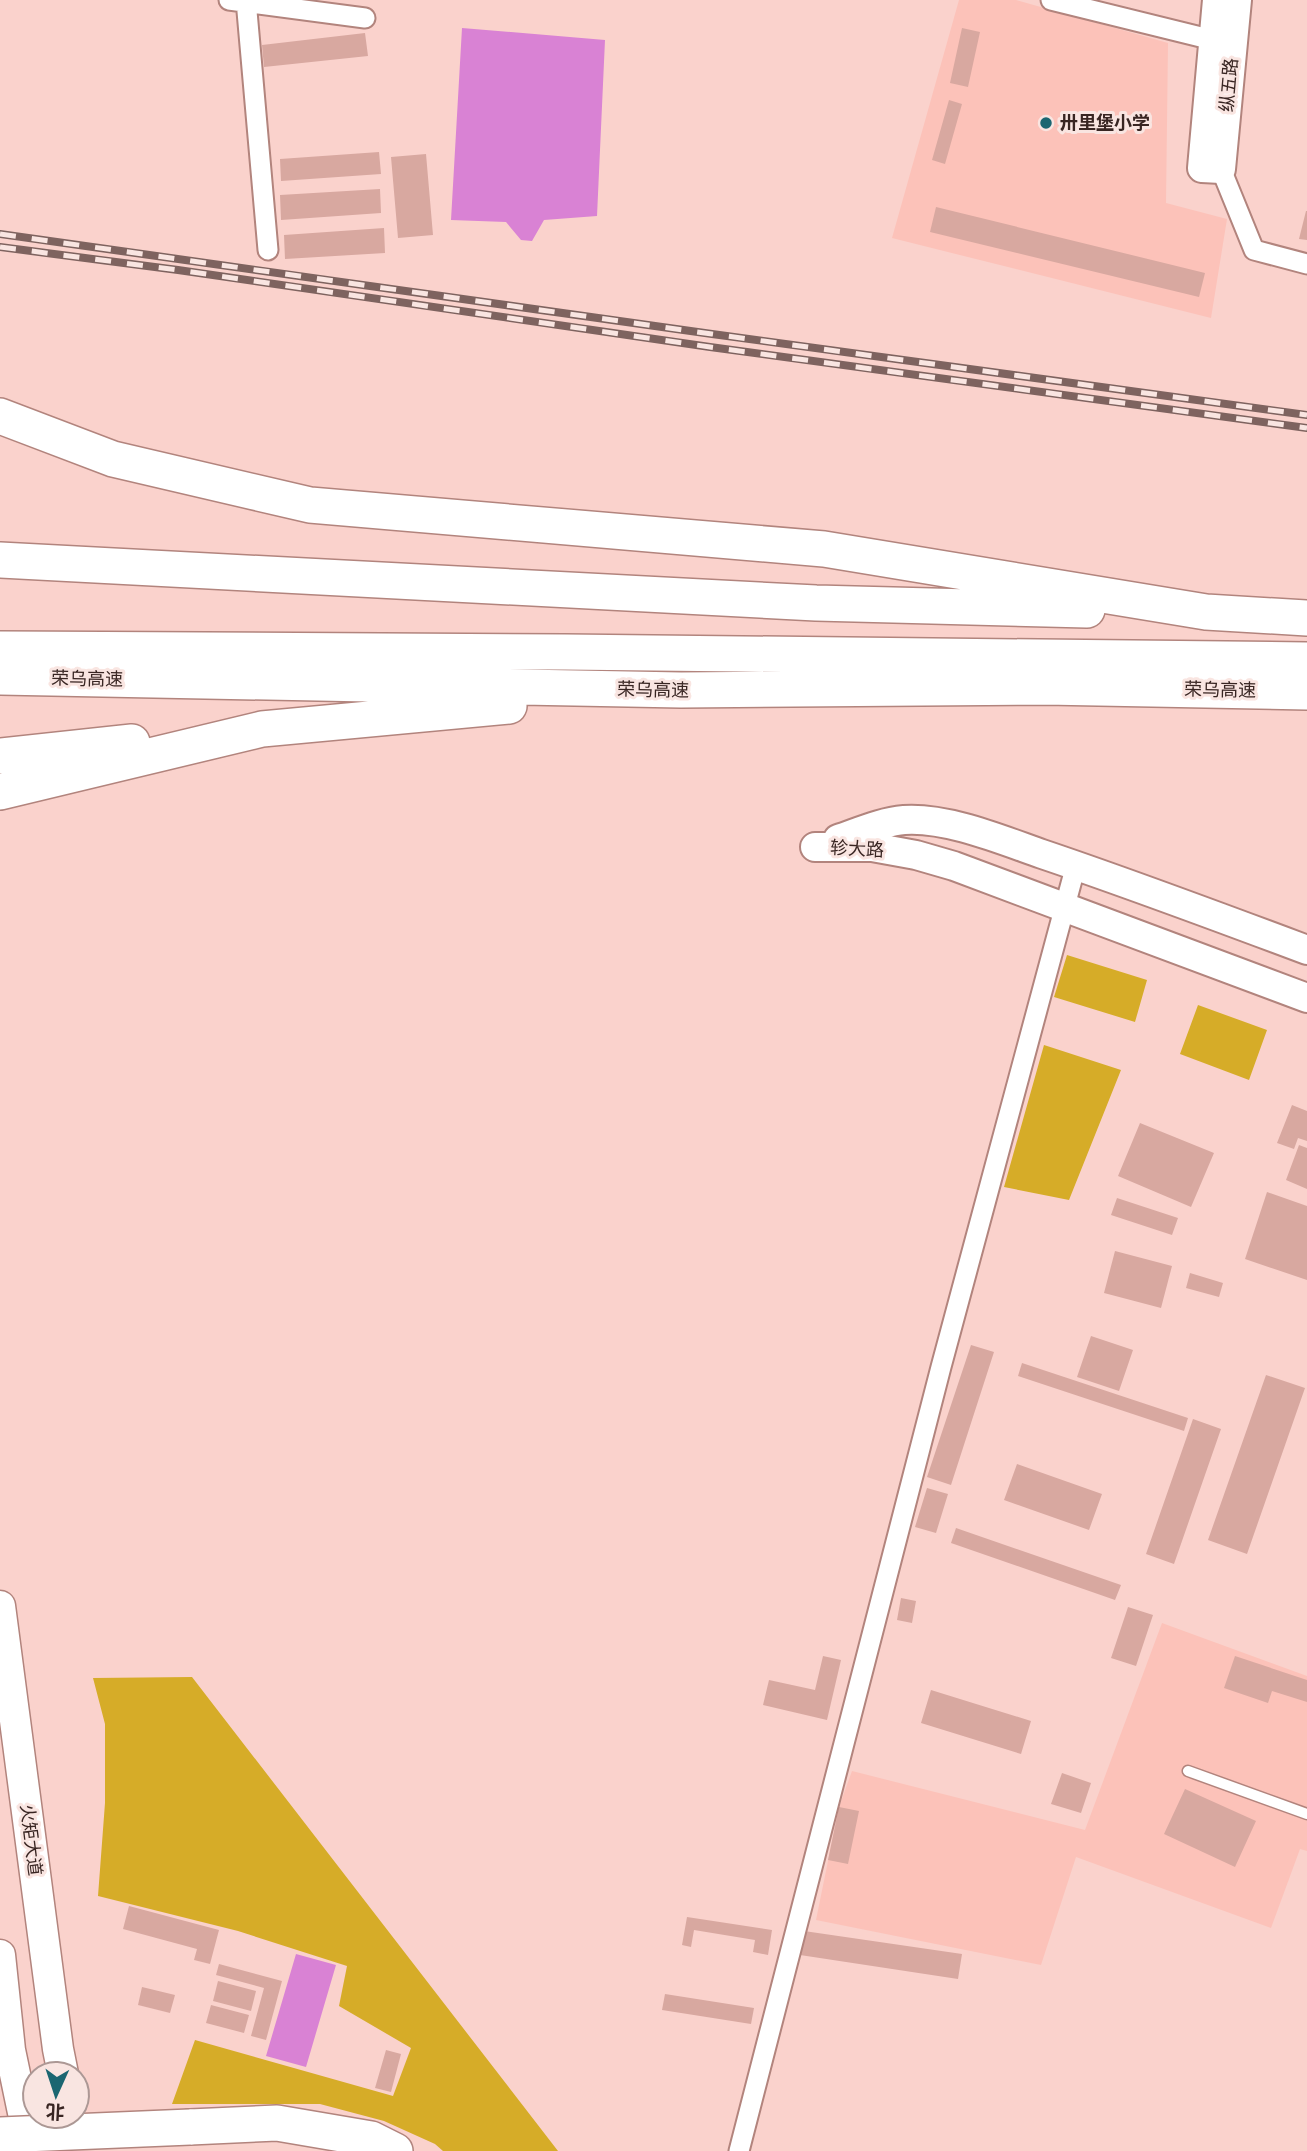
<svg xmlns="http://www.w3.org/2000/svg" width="1307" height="2151" viewBox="0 0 1307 2151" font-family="'DM Sans','Noto Sans SC',sans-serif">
<rect width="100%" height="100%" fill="#fad2cc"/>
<path fill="#fcc2b9" d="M 959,0 L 1016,0 L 1168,43 L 1166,203 L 1227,219 L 1211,318 L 892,238 Z
M 1162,1623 L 1307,1676 L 1307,1851 L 1300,1849 L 1271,1928 L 1076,1857 L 1041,1965 L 816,1920 L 839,1807 L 852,1771 L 1085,1830 Z"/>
<path fill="#d6ac28" d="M 1067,955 L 1147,980 L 1135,1022 L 1054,997 Z
M 1198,1005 L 1267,1030 L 1249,1080 L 1180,1054 Z
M 1044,1045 L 1121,1070 L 1069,1200 L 1004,1187 Z
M 192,1677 L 558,2151 L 443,2151 L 435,2144 L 384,2121 L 320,2104 L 172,2104 L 195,2040 L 393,2096 L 411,2048 L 339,2006 L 347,1966 L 238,1931 L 98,1896 L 105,1803 L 105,1724 L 93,1678 Z"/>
<path fill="#d982d4" d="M 462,28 L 605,40 L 597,216 L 544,220 L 532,241 L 521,240 L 506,222 L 451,220 Z
M 296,1954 L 336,1965 L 306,2067 L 266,2056 Z"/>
<path fill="#d8a8a0" d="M 962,28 L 980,32 L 968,87 L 950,83 Z
M 365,33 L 368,56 L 264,67 L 262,45 Z
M 949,100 L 962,104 L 945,164 L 932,160 Z
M 379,152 L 381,174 L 281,181 L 280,159 Z
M 426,154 L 433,235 L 398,238 L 391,157 Z
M 380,189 L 381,213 L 281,220 L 280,195 Z
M 936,207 L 1205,273 L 1199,297 L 930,232 Z
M 1306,211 L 1307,211 L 1307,240 L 1299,239 Z
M 384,228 L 385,253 L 285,259 L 284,235 Z
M 1292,1105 L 1307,1111 L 1307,1141 L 1298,1138 L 1294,1149 L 1277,1143 Z
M 1140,1123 L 1214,1153 L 1191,1207 L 1118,1176 Z
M 1299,1145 L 1307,1148 L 1307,1189 L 1286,1180 Z
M 1267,1192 L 1307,1206 L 1307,1280 L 1245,1259 Z
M 1117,1198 L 1178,1218 L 1172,1235 L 1111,1215 Z
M 1115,1251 L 1172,1266 L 1161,1308 L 1104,1293 Z
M 1190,1273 L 1223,1283 L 1219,1297 L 1186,1288 Z
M 1091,1336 L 1133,1350 L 1119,1391 L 1077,1377 Z
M 971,1345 L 994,1352 L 951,1485 L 927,1477 Z
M 1022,1363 L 1188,1418 L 1184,1431 L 1018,1376 Z
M 1266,1375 L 1305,1388 L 1247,1554 L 1208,1540 Z
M 1193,1419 L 1221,1429 L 1174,1564 L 1146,1554 Z
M 1017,1464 L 1102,1494 L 1089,1530 L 1004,1500 Z
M 927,1488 L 948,1494 L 936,1533 L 915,1527 Z
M 956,1528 L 1121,1585 L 1115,1600 L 951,1543 Z
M 901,1598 L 916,1601 L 912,1623 L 897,1620 Z
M 1128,1607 L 1153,1615 L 1136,1666 L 1111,1658 Z
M 823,1656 L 841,1660 L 827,1720 L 763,1705 L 769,1680 L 815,1690 Z
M 1235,1656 L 1307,1680 L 1307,1702 L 1272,1691 L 1268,1703 L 1224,1688 Z
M 931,1690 L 1031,1721 L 1021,1754 L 921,1723 Z
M 1062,1773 L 1091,1783 L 1081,1813 L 1051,1804 Z
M 1185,1789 L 1256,1821 L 1235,1867 L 1164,1834 Z
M 839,1807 L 859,1811 L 848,1864 L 828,1860 Z
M 129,1906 L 219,1930 L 210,1964 L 194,1960 L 197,1949 L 123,1929 Z
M 687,1917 L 772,1930 L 768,1955 L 753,1952 L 755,1940 L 694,1930 L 691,1947 L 682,1945 Z
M 804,1931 L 962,1954 L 958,1979 L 800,1955 Z
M 219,1964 L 282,1981 L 266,2040 L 251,2036 L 264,1988 L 216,1975 Z
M 218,1981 L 256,1991 L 251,2011 L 213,2001 Z
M 142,1987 L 175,1995 L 170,2013 L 138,2005 Z
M 665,1994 L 754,2008 L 751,2024 L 662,2010 Z
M 211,2005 L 249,2015 L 244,2033 L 206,2023 Z
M 386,2050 L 401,2054 L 391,2092 L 375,2088 Z"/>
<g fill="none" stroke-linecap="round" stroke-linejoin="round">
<g stroke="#b2847d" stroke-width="13">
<path id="lane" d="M 1188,1771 L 1307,1814"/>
</g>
<g stroke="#b2847d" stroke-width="23">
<path id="street" d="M 229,0 L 365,18
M 246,0 L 268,250
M 1051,0 L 1213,40
M 1221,169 L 1254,250 L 1307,264
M 739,2151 L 941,1367 L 1076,865"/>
</g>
<g stroke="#b2847d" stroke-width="32">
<path id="secondary" d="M 1217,0 L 1202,168 L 1221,169 L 1237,0
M 838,839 C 859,832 881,822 904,820 C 947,817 1002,840 1042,854 C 1131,884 1219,917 1307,950
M 815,847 L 872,847 L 916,855 L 954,866 L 1307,998"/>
</g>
<g stroke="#b2847d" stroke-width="33">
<path id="primary" d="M 0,1606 L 58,2049 L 63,2074
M 0,1955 L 10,2050 L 31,2151"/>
</g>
<g stroke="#b2847d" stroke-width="38">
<path id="highway" d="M 0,416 L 113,459 L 310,505 L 824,549 L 1206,612 L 1307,618
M 0,560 L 816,603 L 1087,610
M 0,649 L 565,652 L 1307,660
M 0,677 L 681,690 L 1045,687 L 1307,692
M 0,756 L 132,742
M 0,792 L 262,729 L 509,706
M 190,2127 L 277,2123 L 371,2139 L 395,2151"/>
</g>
<use href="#lane" stroke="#fff" stroke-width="10"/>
<use href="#street" stroke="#fff" stroke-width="19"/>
<use href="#secondary" stroke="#fff" stroke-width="28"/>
<use href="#primary" stroke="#fff" stroke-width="30"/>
<use href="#highway" stroke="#fff" stroke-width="35"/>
<g stroke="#7e635f" stroke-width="8">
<path id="rail" d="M 0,234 L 712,334 L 1307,415
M 0,247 L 178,270 L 710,347 L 1307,428"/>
</g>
<use href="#rail" stroke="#f9e5e1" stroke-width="5" stroke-dasharray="16" stroke-linecap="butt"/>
<g stroke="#b2847d" stroke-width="38" stroke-linecap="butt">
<path id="highway-bridge" d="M 0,2135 L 190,2127"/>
</g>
<use href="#highway-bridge" stroke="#fff" stroke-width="35"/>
</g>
<circle fill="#1b6671" stroke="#f9e5e1" stroke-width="2.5" cx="1046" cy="123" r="7"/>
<g text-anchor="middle" stroke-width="6" stroke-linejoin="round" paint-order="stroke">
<g font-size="18" fill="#382522" stroke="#f9e5e1">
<text transform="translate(1229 85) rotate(-85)" y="6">纵五路</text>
<text transform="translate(87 679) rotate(1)" y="6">荣乌高速</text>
<text transform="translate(653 690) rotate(1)" y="6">荣乌高速</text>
<text transform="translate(1220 690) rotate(1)" y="6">荣乌高速</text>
<text transform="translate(857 849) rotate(3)" y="6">轸大路</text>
<text transform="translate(31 1840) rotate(83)" y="6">火矩大道</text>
</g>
<g font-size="18" font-weight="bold" fill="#382522" stroke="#f9e5e1" text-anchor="start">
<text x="1060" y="129">卅里堡小学</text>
</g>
</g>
<g transform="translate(56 2095) rotate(183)"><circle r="33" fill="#f9e5e1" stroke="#ac9895" stroke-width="2"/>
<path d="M0-5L12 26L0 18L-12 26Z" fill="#1b6671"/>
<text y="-10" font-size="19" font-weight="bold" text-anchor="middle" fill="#382522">北</text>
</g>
</svg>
